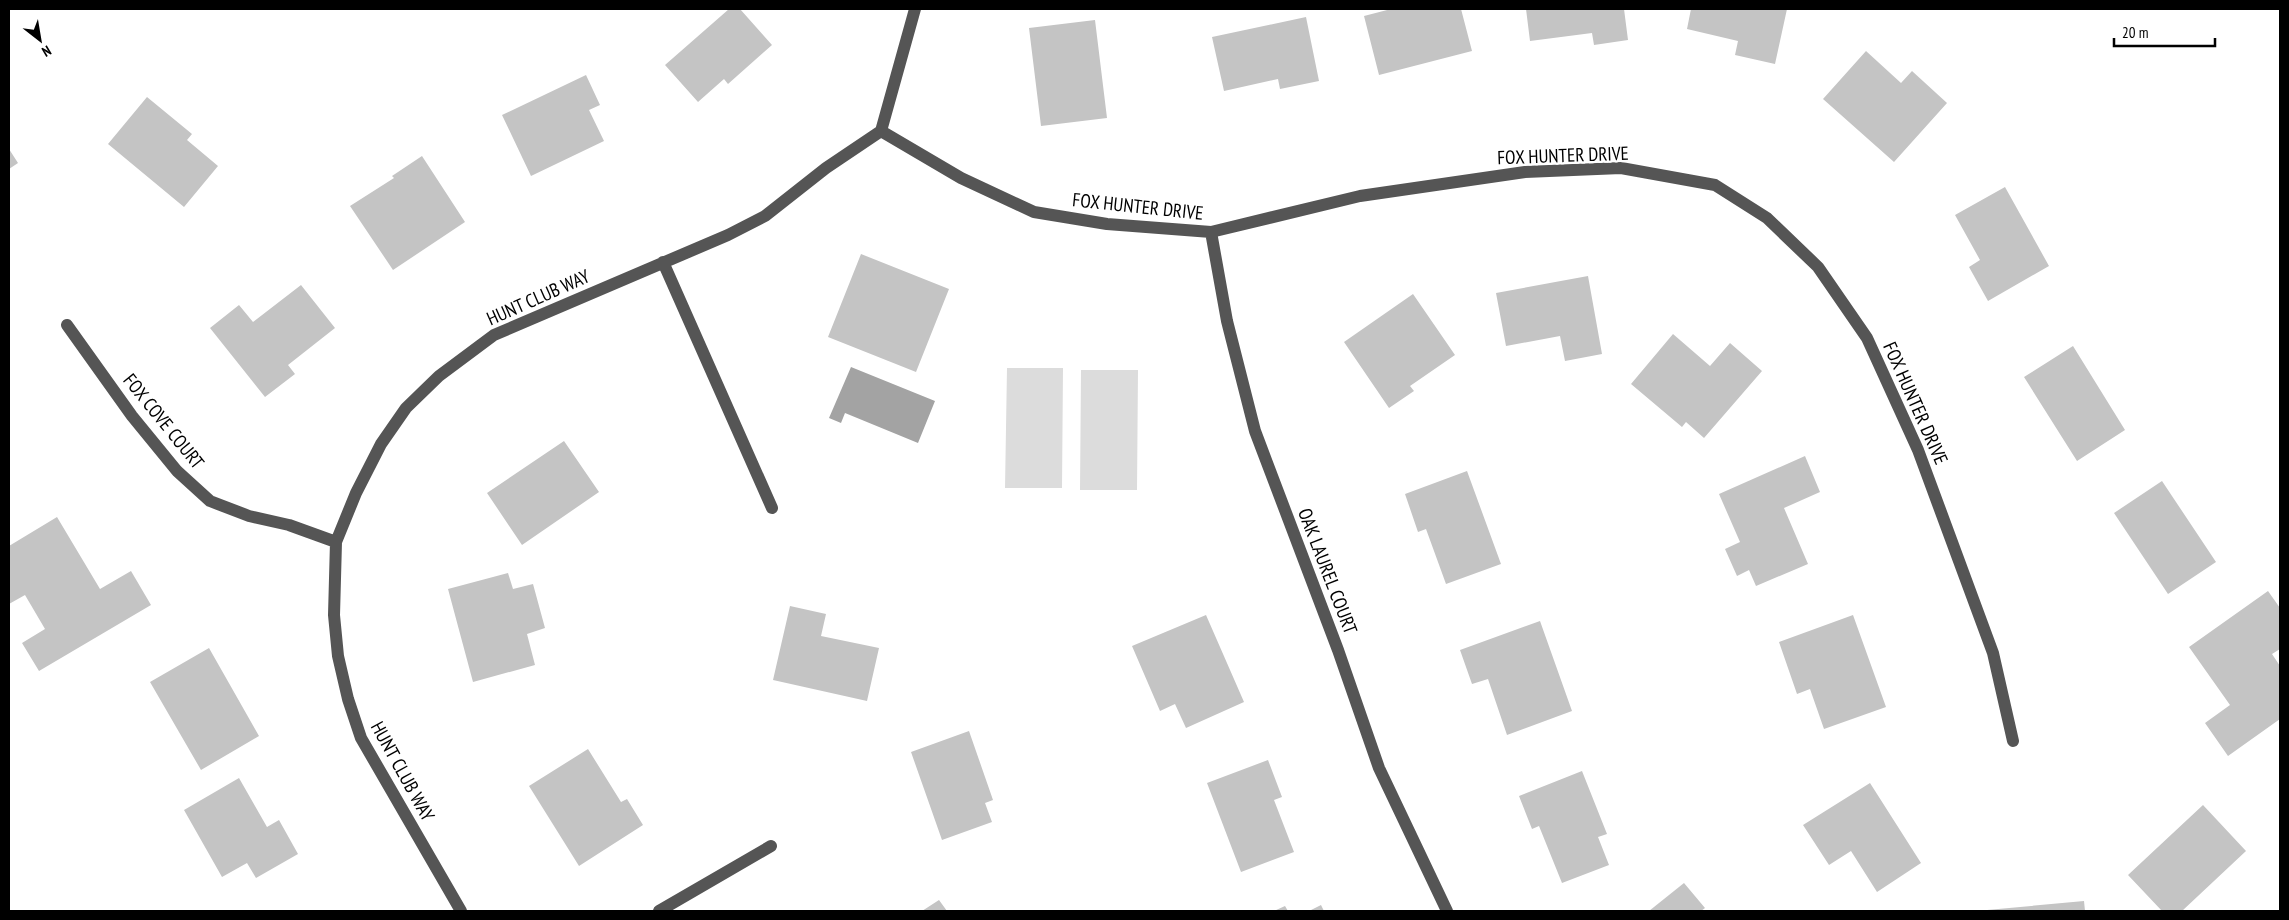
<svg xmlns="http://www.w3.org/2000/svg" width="2289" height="920" viewBox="0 0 2289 920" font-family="'PT Sans Narrow',sans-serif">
<rect width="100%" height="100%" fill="#fff"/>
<path fill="#dcdcdc" d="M 1007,368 L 1063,368 L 1062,488 L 1005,488 Z
M 1081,370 L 1138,370 L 1137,490 L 1080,490 Z"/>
<path fill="#a3a3a3" d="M 851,367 L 935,401 L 918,443 L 845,413 L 841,423 L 829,418 Z"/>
<path fill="#c4c4c4" d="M 729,9 L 740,9 L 772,45 L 728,84 L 724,79 L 698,102 L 665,65 Z
M 1391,9 L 1461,9 L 1472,51 L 1379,75 L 1364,16 Z
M 1526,9 L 1624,9 L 1628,40 L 1594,45 L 1592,33 L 1530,41 Z
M 1691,9 L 1787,9 L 1775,64 L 1735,55 L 1738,41 L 1687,29 Z
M 1306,17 L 1319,81 L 1280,89 L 1278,79 L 1224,91 L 1212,37 Z
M 1095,20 L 1107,118 L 1041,126 L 1029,28 Z
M 1866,51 L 1901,83 L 1912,71 L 1947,103 L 1894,162 L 1823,99 Z
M 586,75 L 600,105 L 589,110 L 604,141 L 531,176 L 502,115 Z
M 147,97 L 192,134 L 187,140 L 218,166 L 184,207 L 108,144 Z
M 9,149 L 18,163 L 9,169 Z
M 422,156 L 465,222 L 393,270 L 350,206 L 394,178 L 392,176 Z
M 2005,187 L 2049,266 L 1988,301 L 1969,267 L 1980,260 L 1955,215 Z
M 861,254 L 949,289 L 916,372 L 828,337 Z
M 1588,276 L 1602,354 L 1565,361 L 1560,336 L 1506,346 L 1496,293 Z
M 301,285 L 335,328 L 288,365 L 295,374 L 265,397 L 210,328 L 239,305 L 253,322 Z
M 1413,294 L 1455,355 L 1410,386 L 1414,391 L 1389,408 L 1344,342 Z
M 1673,334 L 1710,366 L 1730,343 L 1762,371 L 1704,438 L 1686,422 L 1682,427 L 1631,384 Z
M 2073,346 L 2125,430 L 2077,461 L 2024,377 Z
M 564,441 L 599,492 L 522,545 L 487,493 Z
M 1805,456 L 1820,492 L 1784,508 L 1808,564 L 1756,586 L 1749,570 L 1737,576 L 1725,549 L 1740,542 L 1719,494 Z
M 1467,471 L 1501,564 L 1446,584 L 1426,529 L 1418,532 L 1405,494 Z
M 2162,481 L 2216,562 L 2168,594 L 2114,513 Z
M 57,517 L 100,589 L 131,571 L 151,605 L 39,671 L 22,643 L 45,629 L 25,595 L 9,604 L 9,546 Z
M 508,573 L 513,589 L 533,584 L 545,628 L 527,634 L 535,665 L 473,682 L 448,589 Z
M 2268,591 L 2280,608 L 2280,649 L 2272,654 L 2280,666 L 2280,719 L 2228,756 L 2205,723 L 2230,705 L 2189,647 Z
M 790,606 L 826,614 L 821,636 L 879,648 L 867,701 L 773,680 Z
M 1206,615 L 1244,702 L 1186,728 L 1175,704 L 1160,711 L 1132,646 Z
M 1853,615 L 1886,707 L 1824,729 L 1810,689 L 1797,694 L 1779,642 Z
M 1540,621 L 1572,711 L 1507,735 L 1488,679 L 1472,684 L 1460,650 Z
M 209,648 L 259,736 L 201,770 L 150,682 Z
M 969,731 L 993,800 L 985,803 L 992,822 L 942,840 L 911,752 Z
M 588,749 L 621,802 L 627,799 L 643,825 L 579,866 L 529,786 Z
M 1268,760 L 1282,797 L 1274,800 L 1294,852 L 1241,872 L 1207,783 Z
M 1582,771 L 1607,834 L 1598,837 L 1609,865 L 1562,883 L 1539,826 L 1532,829 L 1519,796 Z
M 239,778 L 267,827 L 279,820 L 298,854 L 256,878 L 247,863 L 222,877 L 184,810 Z
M 1870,783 L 1921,863 L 1877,892 L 1851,851 L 1829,865 L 1803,825 Z
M 2203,805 L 2246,851 L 2182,911 L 2162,911 L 2128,875 Z
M 1684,883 L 1705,908 L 1701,911 L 1649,911 Z
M 939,900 L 947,911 L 922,911 Z
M 2084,901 L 2085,911 L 1987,911 L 1987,910 Z
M 1321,905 L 1324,911 L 1309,911 Z
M 1285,906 L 1288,911 L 1274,911 Z"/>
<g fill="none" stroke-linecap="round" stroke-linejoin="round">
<path stroke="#555" stroke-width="12" d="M 881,131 L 961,178 L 1034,212 L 1107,224 L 1211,232 L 1360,196 L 1525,172 L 1621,168 L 1715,185 L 1767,218 L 1818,267 L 1867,338 L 1918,450 L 1993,653 L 2013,741
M 1211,232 L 1227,321 L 1255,431 L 1338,650 L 1379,768 L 1447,911
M 663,262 L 772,508
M 67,325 L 132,416 L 177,471 L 210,501 L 249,516 L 289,525 L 336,542
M 461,911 L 361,738 L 348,699 L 338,656 L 334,615 L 336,542 L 356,493 L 381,444 L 406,408 L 439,376 L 494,335 L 728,235 L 765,216 L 826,168 L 881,131 L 915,9
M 659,911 L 771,846"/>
</g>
<g text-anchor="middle" stroke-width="4.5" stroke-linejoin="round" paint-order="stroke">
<g font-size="19" fill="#000" stroke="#fff">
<text transform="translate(1563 155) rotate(-2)" y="7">FOX HUNTER DRIVE</text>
<text transform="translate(1138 206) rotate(6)" y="7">FOX HUNTER DRIVE</text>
<text transform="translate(538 297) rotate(-24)" y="7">HUNT CLUB WAY</text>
<text transform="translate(1916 403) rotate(66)" y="7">FOX HUNTER DRIVE</text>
<text transform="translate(164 421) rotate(51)" y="7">FOX COVE COURT</text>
<text transform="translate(1328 571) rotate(69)" y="7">OAK LAUREL COURT</text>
<text transform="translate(403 771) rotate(61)" y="7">HUNT CLUB WAY</text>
</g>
</g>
<rect width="2289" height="920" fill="none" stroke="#000000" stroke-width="20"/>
<g transform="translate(40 40) rotate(149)" stroke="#ffffff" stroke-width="4" paint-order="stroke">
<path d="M0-4L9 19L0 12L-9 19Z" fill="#000000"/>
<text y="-8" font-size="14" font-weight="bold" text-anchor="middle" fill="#000000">N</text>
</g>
<path d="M2114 38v8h101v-8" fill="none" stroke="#000000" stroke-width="2.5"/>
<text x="2122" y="38" font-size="15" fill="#000000" stroke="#ffffff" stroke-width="4" paint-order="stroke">20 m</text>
</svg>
